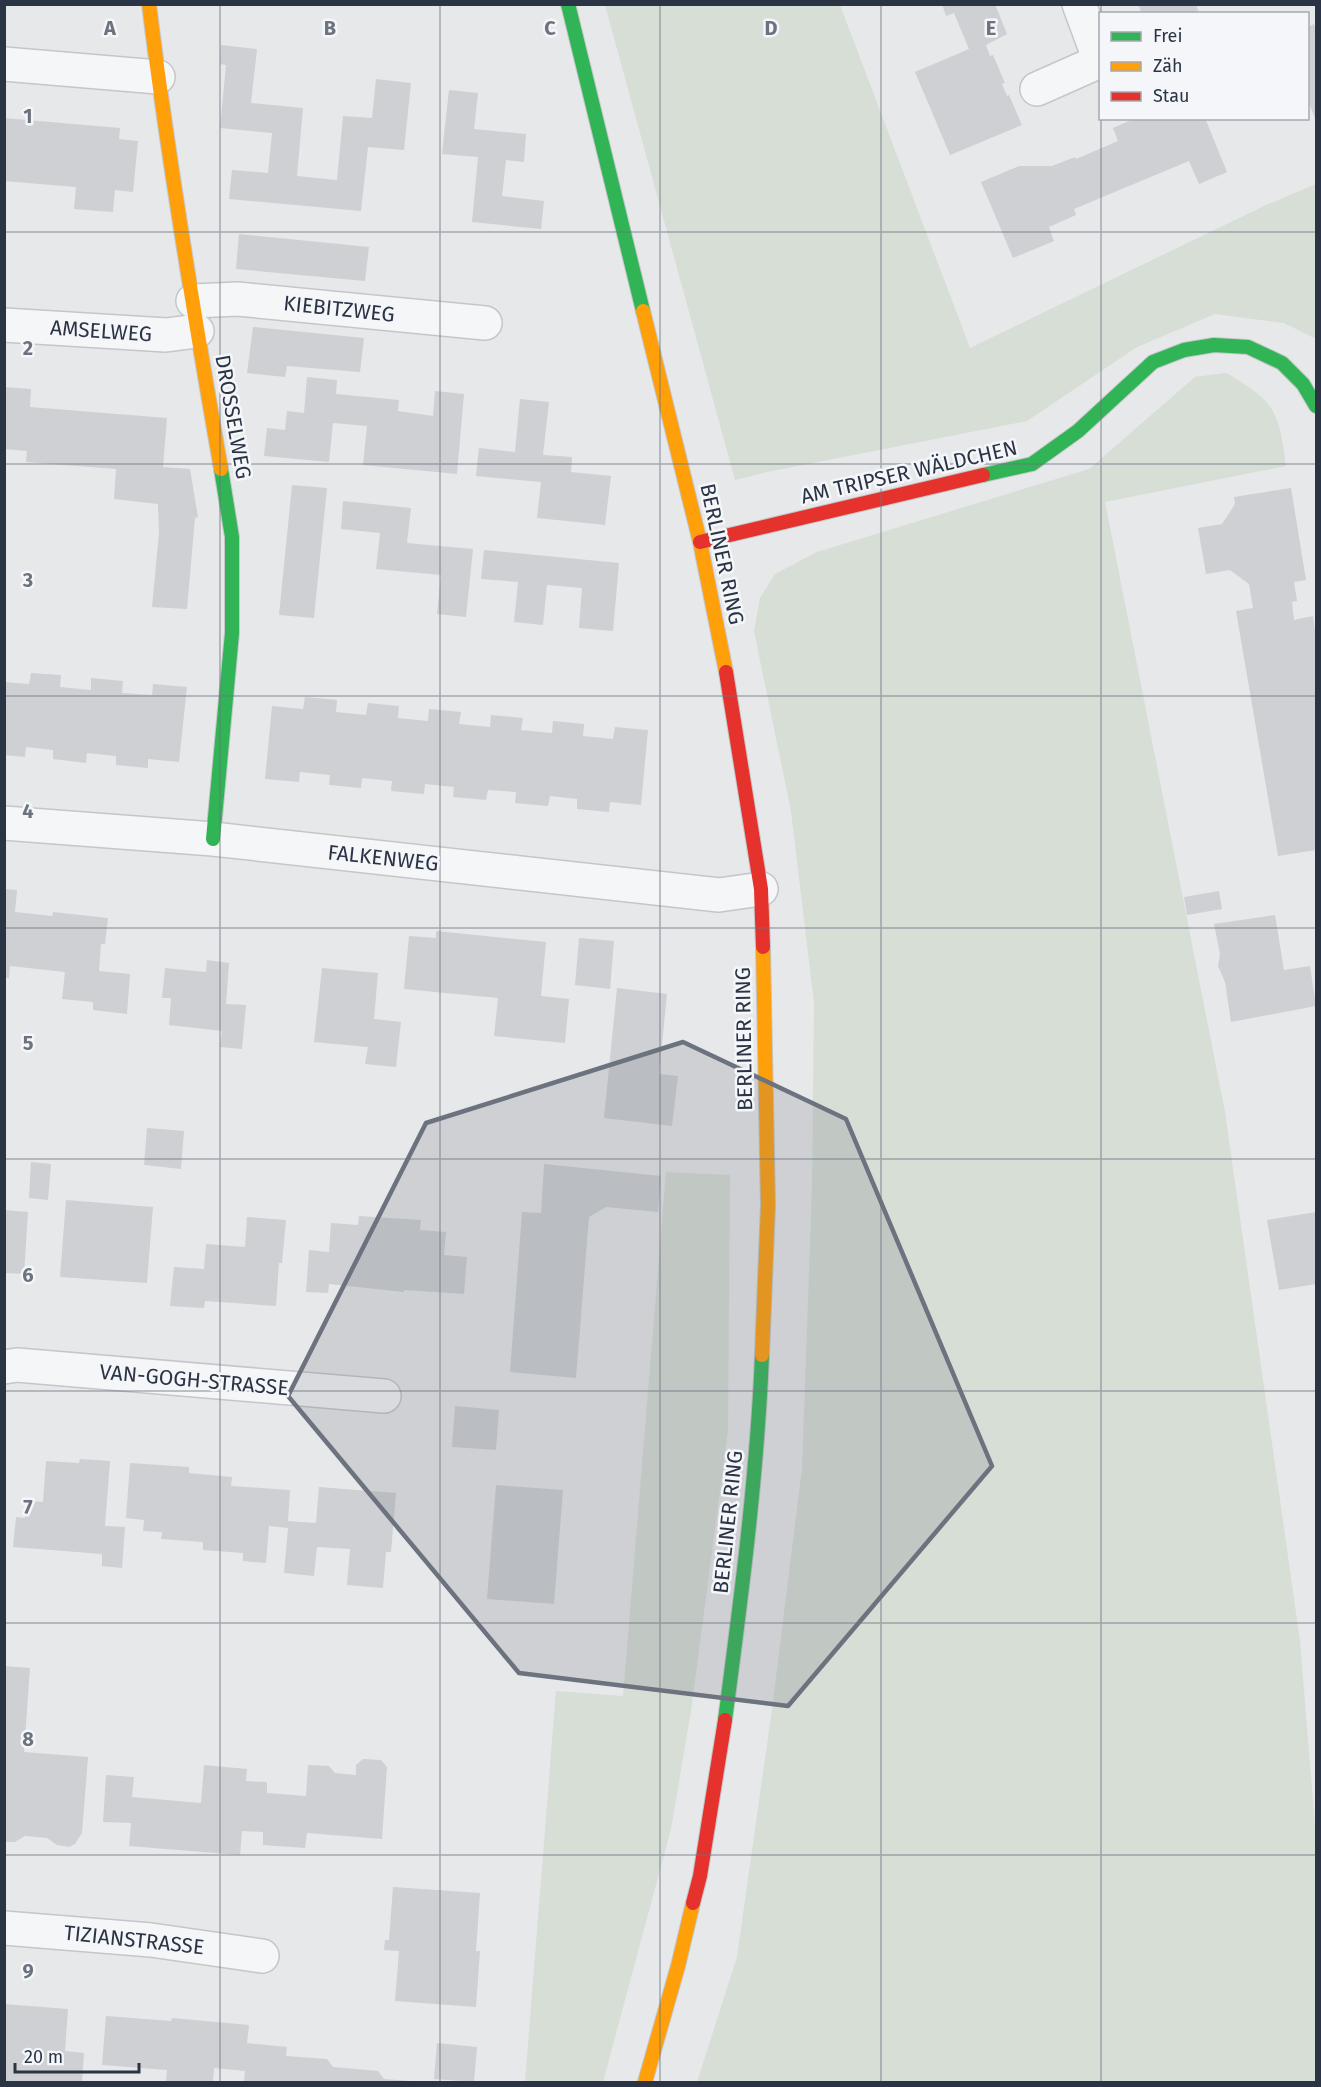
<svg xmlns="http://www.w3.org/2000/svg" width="1321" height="2087" viewBox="0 0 1321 2087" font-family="'Fira Sans',sans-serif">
<rect width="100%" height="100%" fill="#e6e8ea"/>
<path fill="#d6ded6" d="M 605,5 L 840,5 L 970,348 L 1264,206 L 1316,184 L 1316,339 L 1284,323 L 1215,314 L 1137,347 L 1027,421 L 767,472 L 735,480 Z
M 1226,373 C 1275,401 1279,411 1286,466 L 1105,502 L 1225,1112 L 1300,1641 L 1316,1838 L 1316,2082 L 697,2082 L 737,1957 L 772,1709 L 802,1468 L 812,1187 L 814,1003 L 791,811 L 754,631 L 760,598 L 775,574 L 817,552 L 1089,469 L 1195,377 Z
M 666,1172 L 730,1175 L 728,1431 L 691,1711 L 671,1829 L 603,2082 L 525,2082 L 556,1691 L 623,1696 Z"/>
<path fill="#ced0d3" d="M 942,4 L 995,4 L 1007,34 L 986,45 L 990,56 L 993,55 L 1005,83 L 1002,84 L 1007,96 L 1009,95 L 1022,125 L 950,155 L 915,72 L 969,49 L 954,13 L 946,16 Z
M 1138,4 L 1196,4 L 1199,14 L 1142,14 Z
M 1314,24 L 1316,31 L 1316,118 L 1315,118 L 1308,101 L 1308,27 Z
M 221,45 L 257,49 L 251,103 L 303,108 L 297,176 L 337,180 L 343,116 L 372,118 L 376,79 L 411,83 L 404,150 L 368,147 L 361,211 L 229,199 L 232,170 L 268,173 L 272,133 L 220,128 L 226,65 L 220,64 Z
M 449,90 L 478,93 L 474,129 L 526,134 L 524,162 L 506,160 L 502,196 L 544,201 L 541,229 L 472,222 L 478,157 L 442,154 Z
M 4,118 L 120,128 L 119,139 L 138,141 L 133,192 L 115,190 L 113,212 L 74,209 L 76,187 L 4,181 Z
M 1136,118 L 1141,120 L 1205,118 L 1227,172 L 1199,184 L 1189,161 L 1074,209 L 1076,215 L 1049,227 L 1054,241 L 1013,258 L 981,182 L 1019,166 L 1052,166 L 1075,157 L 1076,159 L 1118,141 L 1113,128 Z
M 239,234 L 369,247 L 365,281 L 236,269 Z
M 253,327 L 364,338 L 360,372 L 287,366 L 285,377 L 247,373 Z
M 307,377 L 337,380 L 336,394 L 399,400 L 398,411 L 433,416 L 435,391 L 464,394 L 457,474 L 363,465 L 367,426 L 333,423 L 329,462 L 264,456 L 267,428 L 285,430 L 287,411 L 304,413 Z
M 4,387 L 31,389 L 30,407 L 167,418 L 163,467 L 190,469 L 198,517 L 195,518 L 187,609 L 152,607 L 159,533 L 158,504 L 114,499 L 116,469 L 26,462 L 27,451 L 4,449 Z
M 520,399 L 549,402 L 543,455 L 572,457 L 571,472 L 611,476 L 605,525 L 537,518 L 541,482 L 476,476 L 479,448 L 515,452 Z
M 292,485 L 327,488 L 314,618 L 279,615 Z
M 1291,488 L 1306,580 L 1294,582 L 1297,601 L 1292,602 L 1294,620 L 1313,616 L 1316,638 L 1316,850 L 1278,856 L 1236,611 L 1253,608 L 1249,584 L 1230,570 L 1206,574 L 1198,528 L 1222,524 L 1235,504 L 1234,497 Z
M 343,501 L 411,508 L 407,543 L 473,549 L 466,617 L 437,614 L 441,575 L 376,569 L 380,533 L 341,529 Z
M 484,550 L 619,563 L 613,631 L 579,628 L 582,588 L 547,585 L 543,625 L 514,622 L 518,582 L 481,579 Z
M 31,673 L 61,675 L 60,687 L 91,690 L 91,678 L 123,681 L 122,693 L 152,695 L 153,684 L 187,687 L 179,762 L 148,759 L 148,768 L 116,765 L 116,756 L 87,753 L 86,763 L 53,759 L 53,750 L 26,747 L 25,757 L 4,755 L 4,682 L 29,684 Z
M 305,697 L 337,700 L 336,712 L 366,715 L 368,703 L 399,706 L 398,718 L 428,721 L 429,709 L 461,712 L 459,724 L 490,727 L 491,715 L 523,718 L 521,730 L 552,733 L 553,721 L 584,724 L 583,736 L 613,739 L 615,727 L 648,730 L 641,805 L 610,802 L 609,812 L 577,809 L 577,799 L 550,796 L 548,806 L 515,803 L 516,792 L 488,790 L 486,800 L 453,797 L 454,787 L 425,784 L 424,794 L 391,791 L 392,781 L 362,778 L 361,788 L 329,785 L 330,775 L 300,772 L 299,782 L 265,779 L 272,706 L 303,709 Z
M 4,889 L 17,890 L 15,912 L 52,916 L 53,912 L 108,918 L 105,944 L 101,944 L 99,971 L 130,974 L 127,1014 L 93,1010 L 93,1002 L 62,999 L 65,972 L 10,966 L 9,978 L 4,978 Z
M 1219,891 L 1222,909 L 1187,915 L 1184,897 Z
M 1275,915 L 1284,970 L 1310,966 L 1316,1006 L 1231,1022 L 1225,982 L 1218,966 L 1220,954 L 1214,924 Z
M 436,931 L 546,942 L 541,996 L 569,999 L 565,1043 L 494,1036 L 498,998 L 404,989 L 409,936 L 436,938 Z
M 579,938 L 614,941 L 610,989 L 575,985 Z
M 207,960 L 229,963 L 226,1004 L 246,1005 L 242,1049 L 220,1047 L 222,1031 L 169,1025 L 171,998 L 162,998 L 165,968 L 206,972 Z
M 322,968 L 378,973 L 374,1019 L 401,1022 L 396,1067 L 365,1064 L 368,1047 L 314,1042 Z
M 617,988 L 667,994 L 659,1074 L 678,1076 L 672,1126 L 604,1118 Z
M 147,1128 L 184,1131 L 181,1169 L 144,1165 Z
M 31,1162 L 51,1164 L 48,1200 L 29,1198 Z
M 544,1164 L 661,1176 L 658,1212 L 606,1207 L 589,1217 L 576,1378 L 510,1372 L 522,1212 L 541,1213 Z
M 66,1200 L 153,1207 L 147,1283 L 60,1277 Z
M 4,1210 L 28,1212 L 24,1274 L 4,1273 Z
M 1316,1212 L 1316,1284 L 1279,1290 L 1267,1220 Z
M 359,1216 L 421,1220 L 420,1230 L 446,1232 L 444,1255 L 467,1257 L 464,1294 L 404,1290 L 404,1292 L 329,1284 L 328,1293 L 306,1292 L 309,1250 L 329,1252 L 331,1223 L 358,1225 Z
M 247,1217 L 286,1220 L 282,1263 L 279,1263 L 276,1306 L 205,1301 L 204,1308 L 170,1306 L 174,1267 L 204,1269 L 206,1244 L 245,1247 Z
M 455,1406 L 499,1410 L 496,1450 L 452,1447 Z
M 80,1459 L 110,1461 L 105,1526 L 125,1527 L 122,1568 L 102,1566 L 102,1554 L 13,1547 L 16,1517 L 25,1518 L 27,1501 L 43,1502 L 46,1461 L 79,1463 Z
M 130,1463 L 189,1467 L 189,1473 L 232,1477 L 231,1486 L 290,1490 L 288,1521 L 316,1523 L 319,1487 L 396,1493 L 391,1552 L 386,1552 L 383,1588 L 347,1585 L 350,1549 L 317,1547 L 314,1576 L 284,1573 L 288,1528 L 269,1526 L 266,1563 L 243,1561 L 243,1553 L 203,1550 L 203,1542 L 161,1539 L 162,1532 L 143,1531 L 144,1520 L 126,1518 Z
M 496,1485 L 563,1490 L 554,1604 L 487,1599 Z
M 4,1666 L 30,1668 L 24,1752 L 88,1757 L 82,1833 L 75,1844 L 69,1847 L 57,1845 L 47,1838 L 25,1836 L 15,1842 L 4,1842 Z
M 363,1759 L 381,1760 L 387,1767 L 382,1839 L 307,1833 L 305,1848 L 263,1845 L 263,1832 L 242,1831 L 240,1855 L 129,1846 L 131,1823 L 103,1822 L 106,1775 L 134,1777 L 132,1797 L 201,1803 L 204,1765 L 247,1769 L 246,1781 L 267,1782 L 267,1793 L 306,1796 L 308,1765 L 329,1766 L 335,1773 L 356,1775 L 356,1765 Z
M 393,1887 L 480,1893 L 476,1951 L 480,1951 L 476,2007 L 395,2001 L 399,1951 L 384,1950 L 385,1940 L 389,1940 Z
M 4,2004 L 68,2009 L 65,2051 L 84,2053 L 82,2082 L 4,2082 Z
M 106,2016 L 171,2021 L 172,2018 L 249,2025 L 247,2043 L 287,2047 L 286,2056 L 327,2059 L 333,2067 L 378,2071 L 384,2079 L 411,2081 L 411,2082 L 263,2082 L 244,2081 L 245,2071 L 214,2068 L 213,2082 L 166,2082 L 167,2070 L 102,2065 Z
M 437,2043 L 477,2047 L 474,2082 L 434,2079 Z"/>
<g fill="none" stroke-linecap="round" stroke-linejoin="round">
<g stroke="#c4c6c8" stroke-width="36">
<path id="street" d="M 4,64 L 158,77
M 1037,89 L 1100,61 L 1079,4
M 193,301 L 238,299 L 485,323
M 4,325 L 166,335 L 197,331
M 4,823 L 213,839 L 719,895 L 761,889
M 4,1367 L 17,1365 L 384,1396
M 4,1928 L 151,1940 L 262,1956"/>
</g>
<g stroke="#c4c6c8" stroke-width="16">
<path id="fast" d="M 568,4 L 643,311
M 983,475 L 1032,464 L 1078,431 L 1153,362 L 1184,350 L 1214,345 L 1248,347 L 1282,363 L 1303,384 L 1316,406
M 213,839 L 232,633 L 232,537 L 221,469
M 725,1720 C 741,1599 757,1478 762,1355"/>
</g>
<g stroke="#c4c6c8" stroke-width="16">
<path id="slow" d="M 149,4 C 168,160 194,315 221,469
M 643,311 L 700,542 L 726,672
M 762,1355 L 768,1205 L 763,947
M 645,2082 L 678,1966 L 693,1903"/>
</g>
<g stroke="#c4c6c8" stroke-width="16">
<path id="jam" d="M 700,542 L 983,475
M 726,672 L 761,889 L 763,947
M 693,1903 L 700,1876 L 725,1720"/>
</g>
<use href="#street" stroke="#f5f6f7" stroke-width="33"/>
<use href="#fast" stroke="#30b455" stroke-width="14"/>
<use href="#slow" stroke="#ff9f0a" stroke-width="14"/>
<use href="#jam" stroke="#e5322d" stroke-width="14"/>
</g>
<path fill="#6c737f" fill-opacity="0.2" stroke="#6c737f" stroke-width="4.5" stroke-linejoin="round" d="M 683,1042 L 846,1119 L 992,1466 L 788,1706 L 519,1673 L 288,1396 L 426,1123 Z"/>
<path fill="none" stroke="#6c737f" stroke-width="1.5" stroke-opacity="0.55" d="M 220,4 L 220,2082M 440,4 L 440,2082M 660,4 L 660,2082M 881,4 L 881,2082M 1101,4 L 1101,14M 1101,118 L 1101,2082M 4,232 L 1316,232M 4,464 L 1316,464M 4,696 L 1316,696M 4,928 L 1316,928M 4,1159 L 1316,1159M 4,1391 L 1316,1391M 4,1623 L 1316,1623M 4,1855 L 1316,1855"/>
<g text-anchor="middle" stroke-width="5" stroke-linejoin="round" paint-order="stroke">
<g font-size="21" fill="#2b3445" stroke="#f4f6f9">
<text transform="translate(339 309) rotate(6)" y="7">KIEBITZWEG</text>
<text transform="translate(101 331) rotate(4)" y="7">AMSELWEG</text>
<text transform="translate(233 417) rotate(80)" y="7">DROSSELWEG</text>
<text transform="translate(909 472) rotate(-13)" y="7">AM TRIPSER WÄLDCHEN</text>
<text transform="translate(722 554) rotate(78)" y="7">BERLINER RING</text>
<text transform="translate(383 858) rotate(6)" y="7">FALKENWEG</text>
<text transform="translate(744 1039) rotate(-91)" y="7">BERLINER RING</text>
<text transform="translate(194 1380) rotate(5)" y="7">VAN-GOGH-STRASSE</text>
<text transform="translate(728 1522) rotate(-84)" y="7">BERLINER RING</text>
<text transform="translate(134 1940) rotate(6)" y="7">TIZIANSTRASSE</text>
</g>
</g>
<g font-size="20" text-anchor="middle" font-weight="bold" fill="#6c737f" stroke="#f4f6f9" stroke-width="5" stroke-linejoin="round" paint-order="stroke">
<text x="110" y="35">A</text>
<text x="330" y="35">B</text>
<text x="550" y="35">C</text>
<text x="771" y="35">D</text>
<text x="991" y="35">E</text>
<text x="28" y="123">1</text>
<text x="28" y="355">2</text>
<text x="28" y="587">3</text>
<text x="28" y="818">4</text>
<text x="28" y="1050">5</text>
<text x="28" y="1282">6</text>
<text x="28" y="1514">7</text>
<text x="28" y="1746">8</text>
<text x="28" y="1978">9</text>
</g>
<rect width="1321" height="2087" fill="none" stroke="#2b3445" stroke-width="12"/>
<rect x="1099" y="12" width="210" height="108" fill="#f4f6f9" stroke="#a4a8b1" stroke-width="1.5"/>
<rect x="1111" y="32" width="30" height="9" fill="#30b455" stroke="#a4a8b1" stroke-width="1.5"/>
<text x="1153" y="42" font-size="18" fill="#2b3445">Frei</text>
<rect x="1111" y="62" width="30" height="9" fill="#ff9f0a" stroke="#a4a8b1" stroke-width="1.5"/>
<text x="1153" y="72" font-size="18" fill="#2b3445">Zäh</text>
<rect x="1111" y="92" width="30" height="9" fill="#e5322d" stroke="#a4a8b1" stroke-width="1.5"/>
<text x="1153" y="102" font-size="18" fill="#2b3445">Stau</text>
<path d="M15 2063v9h124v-9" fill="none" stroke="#2b3445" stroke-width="3"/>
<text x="24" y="2063" font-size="18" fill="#2b3445" stroke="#f4f6f9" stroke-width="4.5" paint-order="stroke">20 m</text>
</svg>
